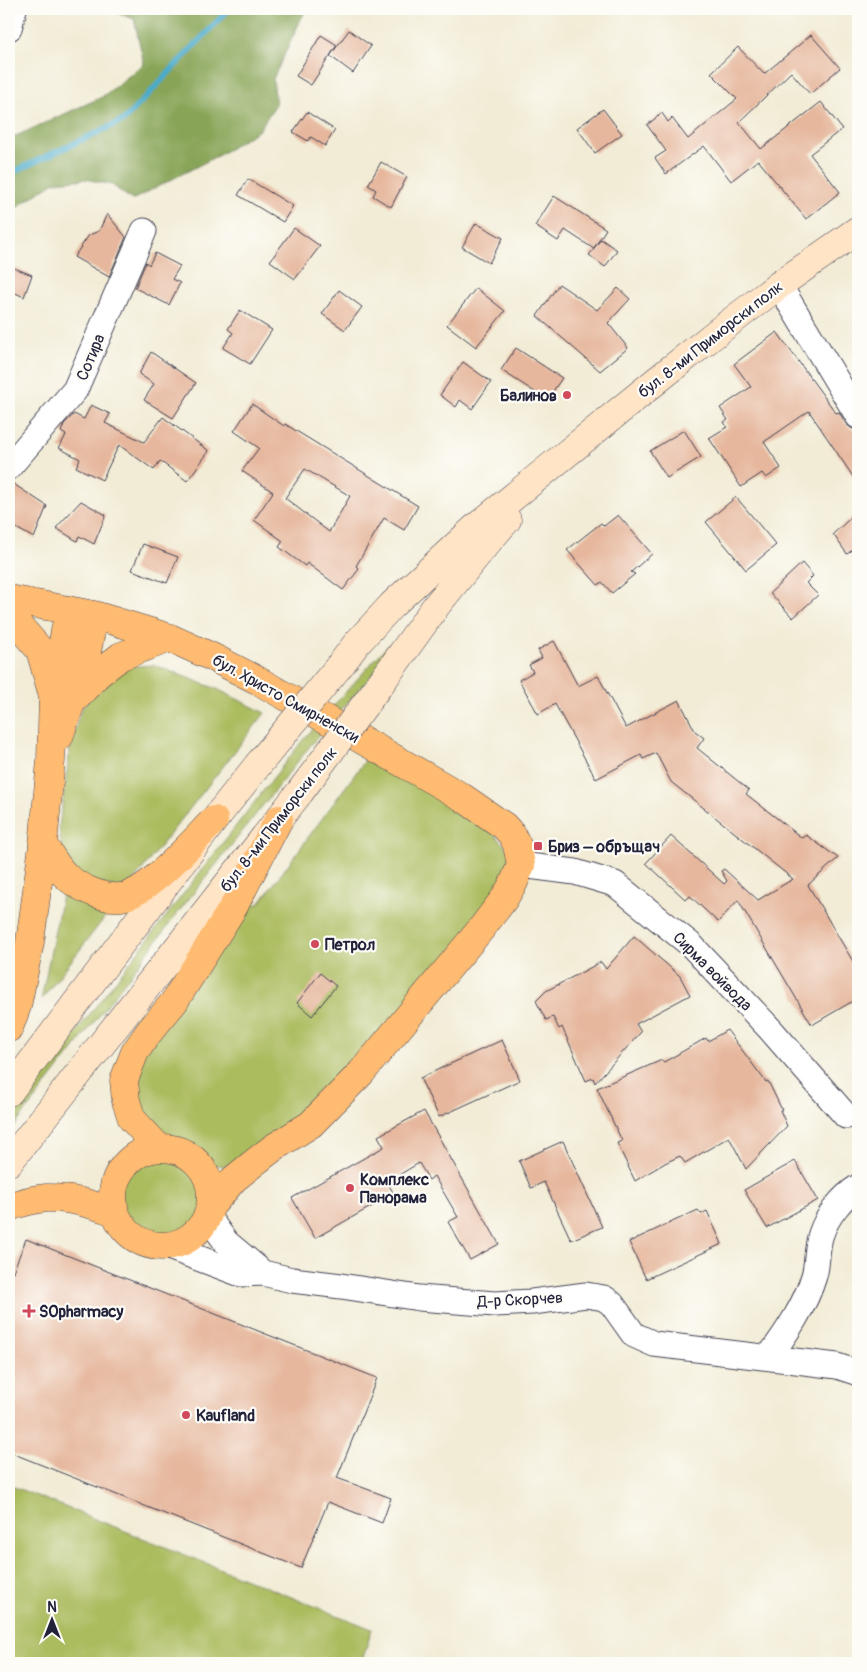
<svg xmlns="http://www.w3.org/2000/svg" width="867" height="1672" viewBox="0 0 867 1672" font-family="Pangolin,sans-serif">
<rect width="100%" height="100%" fill="#fdfcf7"/>
<filter id="ink" filterUnits="userSpaceOnUse"><feTurbulence type="fractalNoise" baseFrequency=".02" numOctaves="2"/><feDisplacementMap in="SourceGraphic" scale="10" xChannelSelector="R" yChannelSelector="G"/><feConvolveMatrix kernelMatrix="1 2 1 2 8 2 1 2 1" color-interpolation-filters="sRGB"/></filter>
<filter id="wash" filterUnits="userSpaceOnUse"><feTurbulence type="fractalNoise" baseFrequency=".0096" numOctaves="4" result="noise"/><feDisplacementMap in="SourceGraphic" scale="20" xChannelSelector="R" yChannelSelector="G"/><feGaussianBlur stdDeviation="1.12" result="paint"/><feColorMatrix in="noise" values="0 0 0 0 0 0 0 0 0 0 0 0 0 0 0 0 0 1.4 0 .05"/><feComposite in="paint" operator="in"/></filter>
<g filter="url(#wash)">
<rect width="100%" height="100%" fill="#f2ecd6"/>
<path fill="#abbc5f" stroke="#666f4d" d="M 392,643 L 395,648 L 310,746 L 181,909 L 9,1133 L 9,1118 L 302,741 L 387,646 Z
M 154,665 L 217,689 L 265,713 L 130,885 L 113,888 L 79,876 L 62,853 L 59,827 L 71,743 L 81,709 L 119,667 Z
M 375,747 L 462,797 L 521,865 L 361,1073 L 241,1162 L 223,1166 L 196,1161 C 211,1180 212,1190 207,1213 C 206,1221 196,1233 189,1237 C 136,1269 84,1200 130,1159 C 138,1153 148,1150 157,1147 L 132,1119 L 135,1052 L 234,906 L 259,904 Z
M 63,891 C 78,902 91,909 109,912 L 41,1000 Z
M 9,1485 L 372,1629 L 362,1661 L 359,1663 L 9,1663 Z"/>
<path fill="#88a456" stroke="#556348" d="M 106,9 L 309,9 L 303,15 L 273,79 L 276,104 L 259,130 L 221,154 L 132,200 L 112,185 L 86,179 L 55,182 L 21,204 L 9,215 L 9,139 L 102,97 L 144,64 L 134,19 Z"/>
<g fill="none" stroke-linecap="round" stroke-linejoin="round">
<path stroke="#4babca" stroke-width="6" d="M 9,174 L 124,120 L 229,9"/>
</g>
<g id="blocks">
<path fill="#e6b79d" fill-rule="evenodd" d="M 349,30 L 371,46 L 353,73 L 330,56 Z
M 321,35 L 337,45 L 311,85 L 296,76 Z
M 811,35 L 840,68 L 810,94 L 791,72 L 739,122 L 761,149 L 821,102 L 842,129 L 810,154 L 840,192 L 806,219 L 758,160 L 731,181 L 704,146 L 666,174 L 655,158 L 666,151 L 647,125 L 662,113 L 668,122 L 672,118 L 688,139 L 737,99 L 711,73 L 738,47 L 764,74 Z
M 603,109 L 622,134 L 595,153 L 577,128 Z
M 307,112 L 335,130 L 325,146 L 311,137 L 308,141 L 293,132 Z
M 381,162 L 407,177 L 391,207 L 373,196 L 376,190 L 368,185 Z
M 248,179 L 293,206 L 283,222 L 238,195 Z
M 554,196 L 606,229 L 594,248 L 601,239 L 617,250 L 605,267 L 589,255 L 594,249 L 565,230 L 558,241 L 535,226 Z
M 107,214 L 126,237 L 109,277 L 74,257 L 89,235 L 99,231 Z
M 476,223 L 503,238 L 489,263 L 462,247 Z
M 294,228 L 320,246 L 295,279 L 270,261 Z
M 155,253 L 180,266 L 172,279 L 180,283 L 169,305 L 135,288 L 146,262 L 149,265 Z
M 9,266 L 32,275 L 24,297 L 9,290 Z
M 559,284 L 597,310 L 618,288 L 630,299 L 608,323 L 628,348 L 600,371 L 537,316 Z
M 476,288 L 505,311 L 476,347 L 447,325 Z
M 339,290 L 362,307 L 345,330 L 322,314 Z
M 240,310 L 272,330 L 250,364 L 223,348 L 233,333 L 228,329 Z
M 777,332 L 836,413 L 839,412 L 846,424 L 851,428 L 855,430 L 858,434 L 858,484 L 809,411 L 764,442 L 781,468 L 766,478 L 762,473 L 741,487 L 709,438 L 727,427 L 724,422 L 728,420 L 720,408 L 751,387 L 734,364 Z
M 516,348 L 562,378 L 547,400 L 501,370 Z
M 151,352 L 196,383 L 173,418 L 144,400 L 154,384 L 139,374 Z
M 463,362 L 491,382 L 472,409 L 460,400 L 456,407 L 440,395 Z
M 252,404 L 284,426 L 285,424 L 418,506 L 404,530 L 384,518 L 356,566 L 359,569 L 343,590 L 307,563 L 305,566 L 279,547 L 283,541 L 254,520 L 273,492 L 242,471 L 259,448 L 234,431 ZM 305,469 L 350,496 L 329,532 L 285,498 Z
M 91,405 L 110,414 L 105,423 L 144,442 L 163,417 L 209,451 L 187,481 L 160,461 L 154,470 L 119,445 L 102,480 L 76,467 L 80,459 L 59,448 L 66,435 L 61,432 L 64,424 L 74,414 L 84,419 Z
M 684,430 L 701,457 L 667,478 L 650,451 Z
M 9,481 L 47,506 L 34,538 L 9,524 Z
M 736,497 L 776,545 L 746,570 L 706,522 Z
M 81,501 L 106,515 L 94,544 L 79,536 L 77,541 L 56,528 Z
M 858,511 L 858,546 L 847,554 L 833,534 Z
M 618,515 L 652,554 L 631,572 L 635,574 L 612,593 L 602,582 L 598,585 L 567,550 L 601,523 L 604,526 Z
M 143,544 L 178,557 L 167,583 L 132,570 Z
M 802,563 L 813,576 L 806,583 L 818,595 L 793,618 L 770,593 Z
M 554,641 L 578,686 L 598,676 L 626,728 L 679,700 L 695,731 L 704,738 L 697,748 L 749,790 L 746,794 L 802,838 L 806,835 L 838,858 L 808,885 L 858,970 L 858,998 L 812,1025 L 738,900 L 718,922 L 690,896 L 686,900 L 646,863 L 671,836 L 724,884 L 727,881 L 721,871 L 724,869 L 758,900 L 793,879 L 671,782 L 656,753 L 643,759 L 641,755 L 596,779 L 555,704 L 538,714 L 519,680 L 533,672 L 529,665 L 542,658 L 538,650 Z
M 634,936 L 680,976 L 690,995 L 636,1024 L 641,1032 L 595,1083 L 593,1078 L 586,1081 L 562,1027 L 559,1029 L 553,1017 L 546,1020 L 536,1001 L 546,991 L 601,962 L 606,969 Z
M 320,973 L 336,986 L 312,1016 L 297,1003 Z
M 727,1030 L 766,1082 L 768,1081 L 782,1110 L 780,1110 L 787,1126 L 746,1169 L 729,1137 L 685,1163 L 680,1156 L 665,1163 L 635,1181 L 617,1143 L 622,1141 L 597,1088 L 662,1060 L 664,1062 L 706,1038 L 708,1041 Z
M 502,1040 L 520,1080 L 439,1117 L 420,1078 Z
M 424,1111 L 499,1244 L 470,1260 L 448,1222 L 458,1217 L 434,1176 L 429,1180 L 419,1163 L 387,1182 L 394,1194 L 315,1238 L 292,1198 L 384,1147 L 378,1136 Z
M 563,1141 L 602,1227 L 571,1240 L 544,1182 L 531,1188 L 519,1161 Z
M 795,1161 L 818,1200 L 767,1228 L 744,1190 Z
M 698,1210 L 701,1214 L 707,1211 L 722,1244 L 646,1279 L 629,1242 Z
M 26,1239 L 377,1378 L 337,1478 L 391,1498 L 382,1523 L 328,1502 L 301,1568 L 9,1452 L 9,1282 Z"/>
</g>
</g>
<g filter="url(#ink)">
<use href="#blocks" fill-opacity="0" stroke="#414052" stroke-width="1"/>
<g fill="none" stroke-linecap="round" stroke-linejoin="round">
<g stroke="#414052" stroke-width="27">
<path id="street" d="M 9,28 L 14,9
M 779,285 L 858,416
M 9,467 L 75,390 L 144,231
M 521,865 L 575,872 L 615,884 L 691,945 L 770,1029 L 846,1116
M 207,1216 L 226,1242 L 263,1273
M 166,1246 L 241,1274 L 263,1273 L 292,1280 L 341,1286 L 419,1298 L 495,1304 L 532,1302 L 586,1295 L 604,1298 L 612,1304 L 634,1335 L 654,1344 L 837,1366 L 858,1373
M 769,1357 C 787,1332 805,1306 814,1276 C 818,1263 816,1248 821,1234 C 827,1216 842,1197 858,1187"/>
</g>
<g stroke="#414052" stroke-width="29">
<path id="secondary" d="M 341,664 L 357,643 L 392,605 L 475,528 L 661,377 L 720,330 L 779,285 L 858,230
M 378,687 L 436,606 L 486,544 L 507,520
M 9,1092 L 214,820 L 257,766
M 9,1162 L 300,792"/>
</g>
<g stroke="#414052" stroke-width="29">
<path id="primary" d="M 9,599 L 94,615 L 170,638 L 210,656 L 257,680 L 462,797 L 504,826 L 512,835 L 517,845 L 521,865 L 514,882 L 504,899 L 481,929 L 361,1073 L 311,1124 L 273,1148 L 250,1166 L 234,1179 L 210,1207
M 9,619 L 20,627 L 40,650 L 53,696 L 51,760 L 43,845 L 30,942 L 17,1006 L 9,1028
M 54,689 L 69,610
M 79,694 L 94,615
M 59,737 L 71,703 L 98,674 L 121,656 L 170,638
M 43,845 C 51,855 58,870 68,878 C 82,889 104,899 121,897 C 148,894 194,840 214,820
M 158,1147 L 132,1119 L 126,1101 L 124,1080 L 135,1052 L 149,1032 L 174,1002 L 234,906 L 279,819
M113 1197a49 49 0 1 1 98 0a49 49 0 1 1-98 0Z
M 9,1207 C 20,1203 34,1199 46,1198 C 70,1197 93,1205 115,1212"/>
</g>
<use href="#street" stroke="#fff" stroke-width="25"/>
<use href="#secondary" stroke="#ffe4c6" stroke-width="28"/>
<use href="#primary" stroke="#febb71" stroke-width="28"/>
<g stroke="#414052" stroke-width="29" stroke-linecap="butt">
<path id="secondary-bridge" d="M 257,766 L 341,664
M 300,792 L 378,687"/>
</g>
<use href="#secondary-bridge" stroke="#ffe4c6" stroke-width="28"/>
</g>
</g>
<g fill="#d1495b" stroke="#fdfcf7" stroke-width="2">
<circle cx="567" cy="395" r="5"/>
<rect x="533" y="841" width="10" height="10" rx="2.5"/>
<circle cx="315" cy="944" r="5"/>
<circle cx="350" cy="1188" r="5"/>
<path d="M26.5 1303.5h5v5h5v5h-5v5h-5v-5h-5v-5h5z"/>
<circle cx="186" cy="1415" r="5"/>
</g>
<g text-anchor="middle" stroke-width="4.5" stroke-linejoin="round" paint-order="stroke">
<g font-size="16" fill="#22223b" stroke="#fdfcf7">
<text transform="translate(710 339) rotate(-38)" y="6">бул. 8-ми Приморски полк</text>
<text transform="translate(90 357) rotate(-67)" y="6">Сотира</text>
<text transform="translate(286 698) rotate(29)" y="6">бул. Христо Смирненски</text>
<text transform="translate(278 819) rotate(-52)" y="6">бул. 8-ми Приморски полк</text>
<text transform="translate(713 971) rotate(45)" y="6">Сирма войвода</text>
<text transform="translate(520 1299) rotate(-3)" y="6">Д-р Скорчев</text>
</g>
<g font-size="16" font-weight="bold" fill="#22223b" stroke="#fdfcf7" text-anchor="start">
<text x="557" y="401" text-anchor="end">Балинов</text>
<text x="548" y="852">Бриз – обръщач</text>
<text x="325" y="950">Петрол</text>
<text x="360" y="1185">Комплекс<tspan x="360" dy="18">Панорама</tspan></text>
<text x="39" y="1317">SOpharmacy</text>
<text x="196" y="1421">Kaufland</text>
</g>
</g>
<rect width="867" height="1672" fill="none" stroke="#fdfcf7" stroke-width="30"/>
<g transform="translate(52 1620)" stroke="#fdfcf7" stroke-width="4" paint-order="stroke">
<path d="M0-4L9 19L0 12L-9 19Z" fill="#22223b"/>
<text y="-8" font-size="14" font-weight="bold" text-anchor="middle" fill="#22223b">N</text>
</g>
</svg>
